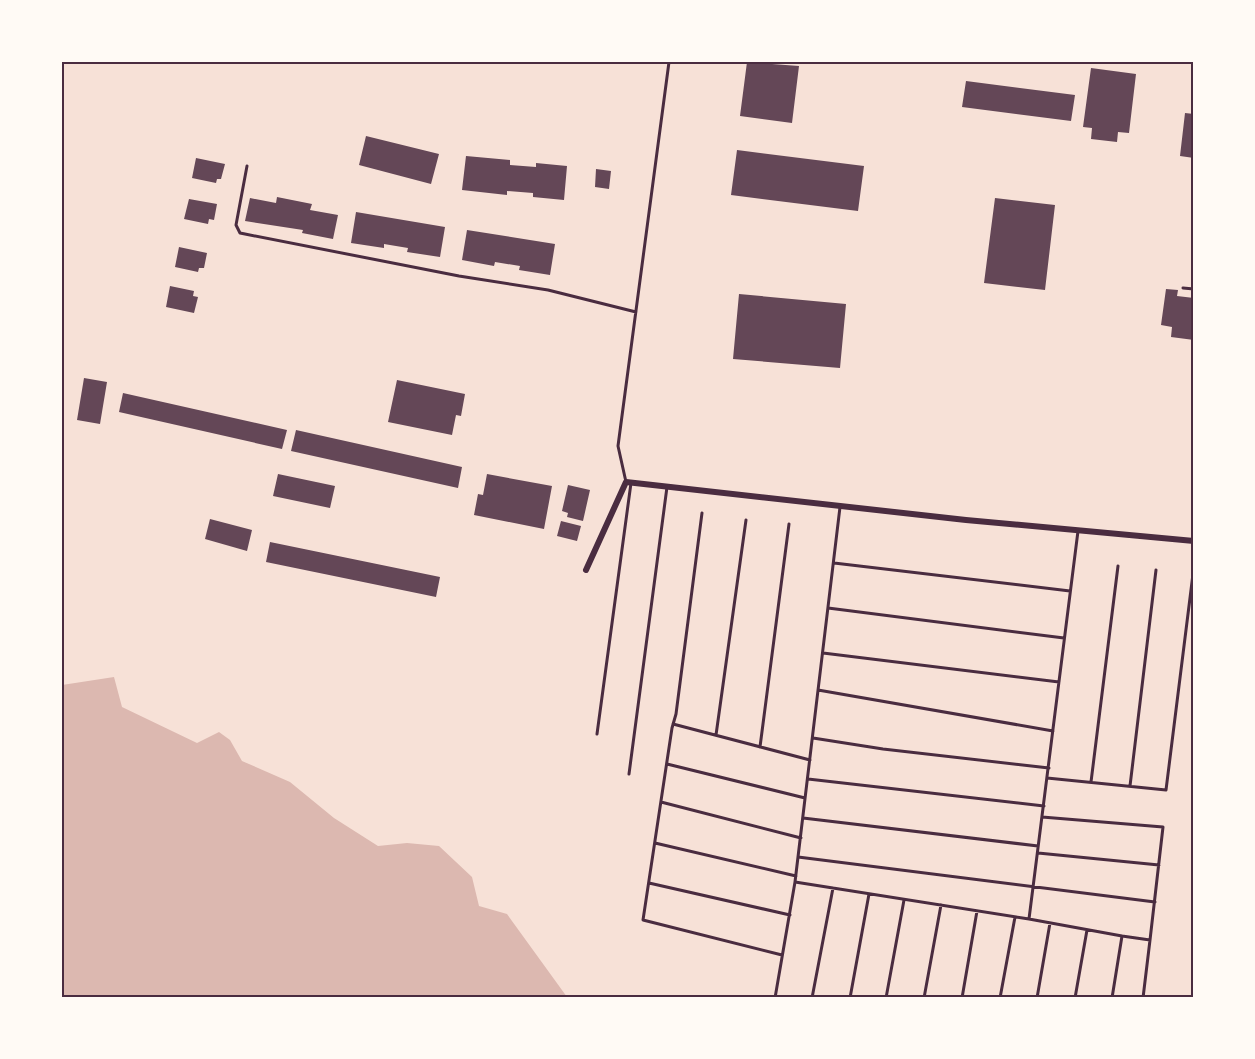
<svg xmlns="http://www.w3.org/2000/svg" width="1255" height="1059" viewBox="0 0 1255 1059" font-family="Commissioner,sans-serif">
<rect width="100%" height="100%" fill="#f7e1d7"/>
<path fill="#dcb8b0" d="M 114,677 L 122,707 L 197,743 L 219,732 L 230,740 L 242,761 L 290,782 L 334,818 L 378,846 L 407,843 L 439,846 L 472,877 L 479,906 L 507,914 L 567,997 L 62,997 L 62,685 Z"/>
<path fill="#644757" d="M 747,62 L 799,66 L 792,123 L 740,116 Z
M 1091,68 L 1136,74 L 1129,133 L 1118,132 L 1117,142 L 1091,139 L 1092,128 L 1083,127 Z
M 966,81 L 1075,95 L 1071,121 L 962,107 Z
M 1185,113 L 1194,114 L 1194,158 L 1180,156 Z
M 366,136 L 439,154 L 431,184 L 359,165 Z
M 737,150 L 864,166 L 858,211 L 731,195 Z
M 466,156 L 510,160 L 510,165 L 536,167 L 536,163 L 567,166 L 564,200 L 533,197 L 533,193 L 507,191 L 507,195 L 462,190 Z
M 196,158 L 225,164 L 221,179 L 217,179 L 216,183 L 192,178 Z
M 596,169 L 611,171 L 609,189 L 595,187 Z
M 277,197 L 312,204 L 310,210 L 338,215 L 333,239 L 302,233 L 303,230 L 245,221 L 250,198 L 276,203 Z
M 995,198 L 1055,205 L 1045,290 L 984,283 Z
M 189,199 L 217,204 L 214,220 L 209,219 L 208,224 L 184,219 Z
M 356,212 L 445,227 L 440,257 L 407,252 L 408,248 L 384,244 L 384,248 L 351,243 Z
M 467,230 L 555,244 L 550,275 L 519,270 L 520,266 L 495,262 L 494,266 L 462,260 Z
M 179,247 L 207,253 L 204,268 L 199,268 L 198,272 L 175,267 Z
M 170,286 L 194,291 L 193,296 L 198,297 L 194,313 L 166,307 Z
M 1166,289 L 1178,290 L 1177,296 L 1194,298 L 1194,340 L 1171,337 L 1172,327 L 1161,325 Z
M 739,294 L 846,304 L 840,368 L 733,359 Z
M 84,378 L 107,382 L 100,424 L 77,420 Z
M 397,380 L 465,394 L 461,416 L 456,415 L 452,435 L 388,422 Z
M 123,393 L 287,430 L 282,449 L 119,412 Z
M 296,430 L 462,467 L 458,488 L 291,451 Z
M 278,474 L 335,486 L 330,508 L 273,496 Z
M 487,474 L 552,486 L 544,529 L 474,515 L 478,494 L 483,495 Z
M 568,485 L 590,490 L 583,521 L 567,517 L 568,513 L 562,511 Z
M 210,519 L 252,530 L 247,551 L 205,539 Z
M 561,521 L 581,526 L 577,541 L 557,536 Z
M 270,542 L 440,577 L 436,597 L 266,562 Z"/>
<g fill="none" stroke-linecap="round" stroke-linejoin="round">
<path stroke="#4a2c40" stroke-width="3" d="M 247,166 L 236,225 L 240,233 L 245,234 L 459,276 L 548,290 L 636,312
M 1183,288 L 1194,289
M 626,482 L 618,446 L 669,62
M 840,507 L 795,882 L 1029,919 L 1078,531
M 702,513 L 676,714 L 672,728 L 643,920 L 782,955
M 834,563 L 1070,591
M 828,608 L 1064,638
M 823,653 L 1059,682
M 818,690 L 1053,731
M 673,724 L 810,760
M 597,734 L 631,483
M 716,735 L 746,520
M 813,738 L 883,749 L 1049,768
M 760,747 L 789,524
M 667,764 L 805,798
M 629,774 L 667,487
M 1047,778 L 1166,790 L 1194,566
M 808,779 L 1044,806
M 1091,782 L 1118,566
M 1130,786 L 1156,570
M 661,802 L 801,838
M 1042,817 L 1163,827 L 1150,940
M 803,818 L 1038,846
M 655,843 L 796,876
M 1038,853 L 1159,865
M 798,857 L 1155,902
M 649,883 L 790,915
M 1029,919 L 1122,936 L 1112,998
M 1122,936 L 1150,940 L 1143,998
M 775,998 L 795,882
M 812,998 L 833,888
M 850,998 L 869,894
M 886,998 L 904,900
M 924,998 L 941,905
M 962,998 L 977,911
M 1000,998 L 1015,917
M 1037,998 L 1050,923
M 1075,998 L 1087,930"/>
<path stroke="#4a2c40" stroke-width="6" d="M 586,570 L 626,482 L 966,520 L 1194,541"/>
</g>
<rect width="1255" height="1059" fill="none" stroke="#fffaf5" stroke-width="126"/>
<rect x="63" y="63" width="1129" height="933" fill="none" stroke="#4a2c40" stroke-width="2"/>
</svg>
